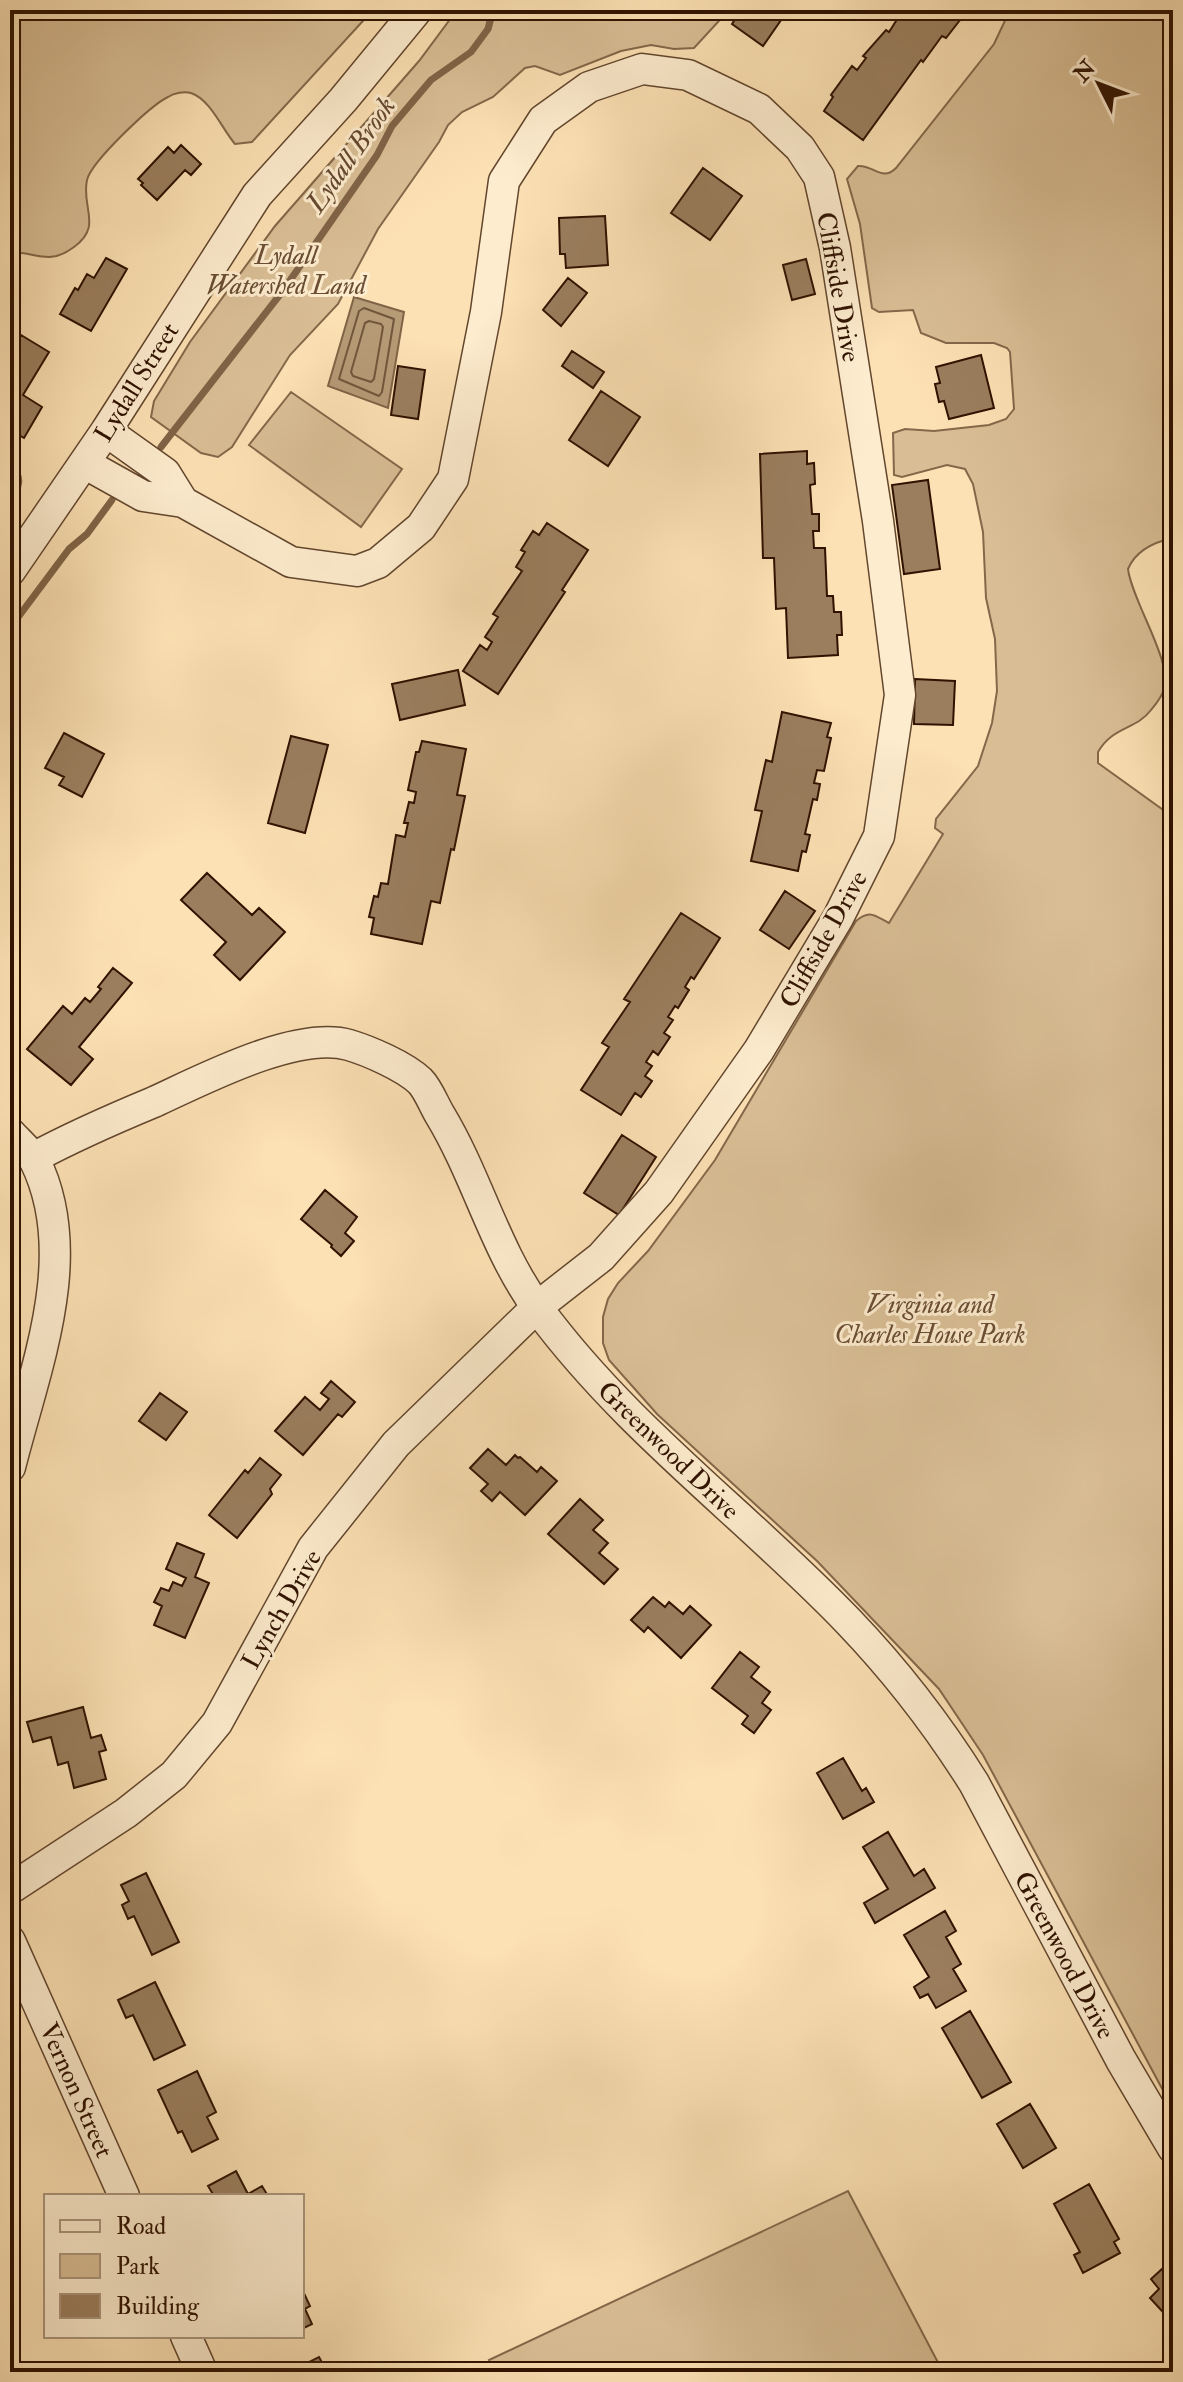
<svg xmlns="http://www.w3.org/2000/svg" width="1183" height="2382" viewBox="0 0 1183 2382" font-family="'IM FELL Double Pica',serif">
<rect width="100%" height="100%" fill="#fce1b4"/>
<filter id="stains"><feTurbulence type="fractalNoise" baseFrequency=".0025" numOctaves="4"/><feColorMatrix values="0 0 0 0 .2 0 0 0 0 .09 0 0 0 0 .02 0 0 0 .5 -.17"/></filter>
<radialGradient id="worn" r=".72"><stop offset=".6" stop-color="#630" stop-opacity="0"/><stop offset="1" stop-color="#630" stop-opacity=".3"/></radialGradient>
<path fill="#d9be95" stroke="#84684a" stroke-width="2" d="M 10,10 L 373,10 L 252,142 L 235,144 C 222,129 211,100 191,93 C 184,91 174,93 168,97 C 151,105 91,162 87,180 C 81,208 103,226 74,247 C 49,266 36,252 10,252 Z
M 457,10 L 729,10 L 694,48 L 674,49 L 651,45 L 621,51 L 560,75 L 535,66 L 525,68 L 493,97 L 462,112 L 448,125 L 439,142 L 378,229 L 338,304 L 290,355 L 232,447 L 218,457 L 201,453 L 151,417 L 154,401 L 190,342 L 275,226 L 419,61 Z
M 1010,10 L 1173,10 L 1173,538 C 1154,542 1136,550 1128,569 C 1132,601 1173,662 1164,689 C 1162,697 1156,704 1151,710 C 1136,730 1113,726 1098,752 L 1098,763 L 1173,817 L 1173,2109 L 983,1755 L 939,1689 L 817,1561 L 657,1414 L 609,1360 L 603,1343 L 603,1317 L 608,1299 L 618,1283 L 648,1251 L 715,1160 L 856,921 C 870,909 875,916 889,923 L 943,834 L 935,828 L 936,819 L 978,766 L 992,723 L 997,691 L 995,639 L 986,598 L 983,532 L 973,484 L 965,469 L 947,465 L 902,477 L 894,475 L 893,433 L 905,429 L 934,431 L 989,425 L 1006,419 L 1014,409 L 1010,352 L 1007,348 L 994,343 L 946,343 L 921,333 L 913,310 L 879,312 L 872,308 L 860,224 L 847,179 L 858,166 C 874,165 882,182 896,168 L 994,44 Z
M 291,392 L 402,469 L 361,527 L 249,445 Z
M 10,463 C 27,475 23,489 10,503 Z
M 848,2191 L 943,2372 L 495,2372 L 489,2360 Z"/>
<path fill="#b69b77" stroke="#806447" stroke-width="2" d="M 354,297 L 404,312 L 388,408 L 328,386 Z"/>
<g fill="none" stroke-linecap="round" stroke-linejoin="round">
<path stroke="#72563c" stroke-width="2" d="M 364,308 L 394,319 L 382,392 L 379,396 L 339,379 L 359,311 Z
M 369,321 L 381,324 L 383,327 L 374,379 L 371,382 L 353,376 L 351,372 L 365,323 Z"/>
<path stroke="#806447" stroke-width="7" d="M 161,447 L 282,292 L 377,155 L 392,126 L 431,80 L 471,52 L 488,29 L 493,10
M 10,628 L 69,549 L 87,534 L 112,500"/>
</g>
<path fill="#9a7e5e" stroke="#2f1200" stroke-width="2" d="M 741,10 L 788,10 L 763,46 L 732,24 Z
M 903,10 L 967,11 L 946,38 L 942,36 L 923,62 L 921,60 L 863,140 L 824,111 L 833,97 L 831,95 L 852,66 L 857,70 L 866,58 L 863,56 L 886,30 L 889,32 Z
M 181,145 L 201,164 L 191,175 L 185,170 L 157,200 L 141,185 L 143,183 L 138,179 L 168,147 L 174,153 Z
M 703,168 L 742,196 L 710,240 L 671,213 Z
M 605,216 L 608,265 L 566,268 L 565,254 L 560,254 L 559,218 Z
M 106,258 L 127,269 L 91,331 L 60,314 L 75,288 L 78,290 L 87,274 L 94,278 Z
M 806,259 L 815,294 L 792,300 L 783,265 Z
M 568,278 L 587,293 L 561,326 L 543,310 Z
M 21,335 L 49,352 L 23,395 L 42,407 L 24,438 L 10,430 L 10,373 L 17,362 L 10,358 L 10,354 Z
M 572,351 L 604,372 L 593,388 L 562,366 Z
M 981,355 L 994,408 L 949,419 L 944,401 L 939,402 L 935,384 L 940,383 L 936,367 Z
M 398,366 L 425,370 L 418,419 L 391,415 Z
M 601,391 L 640,417 L 608,466 L 569,440 Z
M 807,451 L 807,464 L 814,463 L 815,484 L 810,485 L 812,514 L 819,514 L 819,531 L 813,531 L 814,548 L 825,548 L 827,596 L 833,596 L 834,612 L 841,612 L 842,635 L 837,635 L 838,655 L 788,658 L 786,608 L 776,609 L 774,558 L 763,558 L 760,454 Z
M 928,480 L 940,569 L 904,574 L 892,485 Z
M 547,523 L 588,550 L 562,590 L 565,592 L 498,694 L 463,671 L 480,645 L 487,650 L 492,642 L 485,637 L 498,617 L 493,614 L 522,571 L 516,567 L 525,552 L 521,550 L 533,531 L 539,535 Z
M 458,670 L 465,705 L 400,720 L 392,684 Z
M 915,679 L 955,681 L 953,725 L 914,724 Z
M 782,712 L 831,723 L 827,737 L 831,738 L 824,771 L 817,770 L 814,783 L 820,784 L 817,800 L 813,799 L 805,834 L 810,835 L 806,852 L 802,851 L 798,871 L 751,861 L 762,811 L 755,810 L 766,760 L 772,762 Z
M 64,733 L 104,754 L 82,797 L 59,785 L 64,777 L 45,768 Z
M 291,736 L 328,745 L 305,833 L 268,823 Z
M 422,741 L 466,749 L 457,795 L 465,796 L 454,850 L 451,849 L 440,903 L 431,901 L 422,944 L 371,934 L 374,918 L 369,917 L 374,896 L 378,897 L 381,883 L 388,884 L 396,835 L 405,837 L 408,823 L 404,823 L 409,802 L 414,803 L 416,792 L 408,790 L 416,752 L 419,752 Z
M 207,873 L 252,915 L 259,908 L 285,932 L 240,980 L 214,955 L 226,942 L 181,900 Z
M 785,891 L 815,911 L 789,949 L 760,930 Z
M 681,913 L 720,938 L 694,979 L 691,977 L 685,987 L 689,990 L 678,1008 L 675,1006 L 668,1017 L 673,1020 L 664,1033 L 670,1037 L 658,1055 L 653,1051 L 646,1062 L 652,1066 L 645,1076 L 652,1081 L 641,1097 L 635,1093 L 621,1115 L 581,1090 L 609,1047 L 602,1043 L 630,1002 L 624,999 Z
M 113,968 L 132,983 L 79,1047 L 93,1059 L 71,1085 L 27,1049 L 63,1006 L 72,1014 L 85,998 L 90,1002 L 101,989 L 98,987 Z
M 622,1135 L 656,1157 L 619,1215 L 584,1193 Z
M 325,1190 L 357,1217 L 345,1233 L 354,1241 L 341,1256 L 331,1247 L 332,1245 L 301,1219 Z
M 331,1381 L 355,1402 L 342,1417 L 338,1414 L 303,1455 L 275,1431 L 305,1397 L 320,1410 L 329,1399 L 321,1393 Z
M 160,1393 L 187,1412 L 166,1440 L 139,1421 Z
M 488,1449 L 506,1465 L 515,1455 L 518,1458 L 520,1457 L 537,1472 L 541,1467 L 557,1481 L 525,1515 L 500,1492 L 492,1501 L 481,1491 L 488,1484 L 470,1468 Z
M 260,1458 L 281,1475 L 270,1489 L 272,1494 L 237,1538 L 209,1515 L 245,1470 L 248,1473 Z
M 580,1499 L 603,1520 L 593,1530 L 608,1543 L 599,1553 L 618,1569 L 604,1584 L 548,1534 Z
M 177,1543 L 204,1554 L 195,1577 L 209,1583 L 185,1638 L 154,1625 L 162,1606 L 154,1602 L 161,1588 L 169,1591 L 173,1582 L 182,1586 L 186,1578 L 166,1569 Z
M 653,1597 L 665,1607 L 669,1602 L 683,1614 L 690,1606 L 711,1625 L 681,1658 L 648,1627 L 644,1632 L 631,1620 Z
M 740,1652 L 759,1667 L 751,1677 L 770,1692 L 762,1703 L 771,1710 L 754,1733 L 742,1724 L 748,1716 L 712,1688 Z
M 83,1707 L 91,1738 L 101,1735 L 106,1750 L 99,1752 L 106,1779 L 74,1788 L 68,1762 L 58,1765 L 51,1737 L 33,1742 L 27,1722 Z
M 843,1758 L 862,1791 L 866,1788 L 874,1802 L 843,1819 L 817,1773 Z
M 888,1832 L 914,1876 L 924,1869 L 935,1888 L 875,1923 L 864,1903 L 888,1889 L 863,1847 Z
M 146,1873 L 179,1942 L 152,1955 L 134,1916 L 128,1919 L 122,1905 L 129,1901 L 121,1885 Z
M 945,1911 L 956,1931 L 946,1937 L 961,1964 L 953,1969 L 966,1991 L 936,2008 L 928,1994 L 920,1998 L 914,1987 L 929,1977 L 904,1935 Z
M 155,1982 L 185,2045 L 154,2060 L 133,2015 L 126,2018 L 118,2000 Z
M 970,2011 L 1011,2082 L 982,2098 L 942,2028 Z
M 197,2071 L 216,2112 L 207,2117 L 218,2139 L 192,2152 L 182,2131 L 178,2133 L 158,2090 Z
M 1030,2104 L 1056,2148 L 1023,2168 L 997,2124 Z
M 236,2171 L 248,2194 L 262,2186 L 268,2196 L 214,2196 L 208,2186 Z
M 1089,2184 L 1119,2239 L 1114,2242 L 1120,2253 L 1083,2273 L 1074,2255 L 1080,2252 L 1054,2204 Z
M 1162,2269 L 1173,2280 L 1173,2323 L 1150,2298 L 1159,2289 L 1151,2279 Z
M 302,2289 L 310,2306 L 305,2309 L 312,2324 L 302,2329 Z
M 319,2357 L 327,2372 L 296,2372 L 295,2369 Z"/>
<g fill="none" stroke-linecap="round" stroke-linejoin="round">
<g stroke="#62462d" stroke-width="33">
<path id="minor" d="M 106,431 L 165,473 L 183,502
M 10,571 L 106,431 L 257,195 L 343,100 L 417,10
M 10,1133 C 18,1142 29,1151 35,1161 C 82,1256 34,1371 10,1467
M 33,1158 C 72,1137 113,1119 154,1102 C 202,1080 297,1030 349,1045 C 369,1051 404,1066 420,1081 C 428,1089 434,1105 440,1115 C 478,1178 495,1251 539,1310 C 627,1429 746,1515 848,1621 C 896,1671 937,1724 974,1783 L 1121,2060 L 1173,2148
M 10,1889 L 126,1813 L 174,1775 L 217,1723 L 313,1548 L 396,1444 L 537,1307 L 601,1257 L 659,1192 L 759,1050 L 838,918 L 879,836 L 900,695 L 878,521 L 835,248 L 819,177 L 800,148 L 759,109 L 688,75 L 642,69 L 589,87 L 543,120 L 504,181 L 486,312 L 453,479 L 421,527 L 378,563 L 357,571 L 291,562 L 183,502 L 143,496 L 84,463
M 10,1941 L 124,2196
M 186,2336 L 202,2372"/>
</g>
<use href="#minor" stroke="#fdecce" stroke-width="30"/>
</g>
<g text-anchor="middle" stroke-width="6" stroke-linejoin="round" paint-order="stroke">
<g font-size="26" font-style="italic" fill="#6a4e34" stroke="#fdecce">
<text x="286" y="264">Lydall<tspan x="286" dy="30">Watershed Land</tspan></text>
<text x="930" y="1313">Virginia and<tspan x="930" dy="30">Charles House Park</tspan></text>
</g>
<g font-size="26" fill="#2f1200" stroke="#fdecce">
<text transform="translate(839 287) rotate(80)" y="9">Cliffside Drive</text>
<text transform="translate(136 382) rotate(-58)" y="9">Lydall Street</text>
<text transform="translate(823 939) rotate(-61)" y="9">Cliffside Drive</text>
<text transform="translate(669 1450) rotate(44)" y="9">Greenwood Drive</text>
<text transform="translate(281 1609) rotate(-60)" y="9">Lynch Drive</text>
<text transform="translate(1065 1955) rotate(62)" y="9">Greenwood Drive</text>
<text transform="translate(77 2090) rotate(66)" y="9">Vernon Street</text>
</g>
<g font-size="28" font-style="italic" fill="#654930" stroke="#fdecce">
<text transform="translate(350 154) rotate(-55)" y="10">Lydall Brook</text>
</g>
</g>
<rect width="1183" height="2382" fill="none" stroke="#fce1b4" stroke-width="40"/>
<rect x="12" y="12" width="1159" height="2358" fill="none" stroke="#2f1200" stroke-width="4"/>
<rect x="20" y="20" width="1143" height="2342" fill="none" stroke="#2f1200" stroke-width="2"/>
<rect x="44" y="2194" width="260" height="144" fill="#fdecce" stroke="#ab957c" stroke-width="2"/>
<rect x="60" y="2220" width="40" height="12" fill="#fdecce" stroke="#ab957c" stroke-width="2"/>
<text x="116" y="2234" font-size="24" fill="#2f1200">Road</text>
<rect x="60" y="2254" width="40" height="24" fill="#d9be95" stroke="#ab957c" stroke-width="2"/>
<text x="116" y="2274" font-size="24" fill="#2f1200">Park</text>
<rect x="60" y="2294" width="40" height="24" fill="#9a7e5e" stroke="#ab957c" stroke-width="2"/>
<text x="116" y="2314" font-size="24" fill="#2f1200">Building</text>
<g transform="translate(1099 84) rotate(312)" stroke="#fdecce" stroke-width="6" paint-order="stroke">
<path d="M0-6L14 30L0 20L-14 30Z" fill="#2f1200"/>
<text y="-12" font-size="22" font-weight="bold" text-anchor="middle" fill="#2f1200">N</text>
</g>
<rect width="100%" height="100%" filter="url(#stains)"/>
<rect width="100%" height="100%" fill="url(#worn)"/>
</svg>
